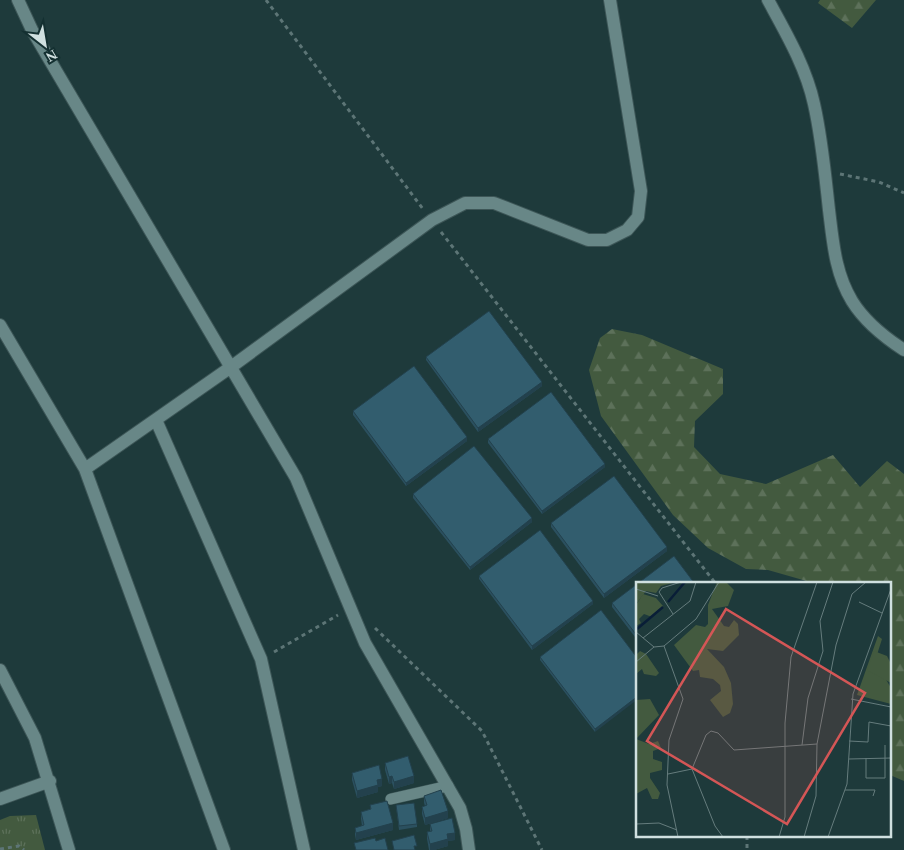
<svg xmlns="http://www.w3.org/2000/svg" width="904" height="850" viewBox="0 0 904 850" font-family="Georgia,serif">
<defs>
<pattern id="grass-tufts" width="24" height="20" patternUnits="userSpaceOnUse" patternTransform="scale(1.25)"><rect width="24" height="20" fill="#435a3f"/><path d="M3 7l-1-3M5 7V3M7 7l1-3M15 17l-1-3M17 17v-4M19 17l1-3" fill="none" stroke="#5d715a"/></pattern>
<pattern id="forest-firs" width="22" height="20" patternUnits="userSpaceOnUse" patternTransform="scale(1.25)"><rect width="22" height="20" fill="#435a3f"/><path d="M5 1l3.5 6h-7zM16 11l3.5 6h-7z" fill="#5d715a"/></pattern>
</defs>
<rect width="100%" height="100%" fill="#1e3a3b"/>
<path fill="url(#grass-tufts)" d="M 36,815 L 45,850 L 0,850 L 0,820 L 10,816 Z"/>
<path fill="url(#forest-firs)" d="M 820,0 L 876,0 L 852,28 L 818,3 Z
M 612,329 L 642,335 L 723,369 L 723,394 L 695,421 L 694,447 L 720,474 L 766,484 L 833,455 L 860,487 L 887,461 L 904,474 L 904,781 L 890,775 L 890,584 L 817,584 L 768,570 L 746,569 L 708,548 L 673,515 L 601,416 L 589,370 L 600,338 Z"/>
<g fill="none" stroke-linecap="round" stroke-linejoin="round">
<g stroke="#3d5657" stroke-width="12">
<path id="lane" d="M 391,799 L 448,786"/>
</g>
<g stroke="#3d5657" stroke-width="14">
<path id="street" d="M 18,0 L 32,30 L 296,478 L 365,643 L 460,808 L 466,829 L 469,850
M 0,325 L 85,469 L 224,850
M 156,420 L 261,659 L 304,850
M 85,469 L 231,367 L 432,220 L 465,203 L 494,203 L 588,240 L 607,240 L 627,230 L 638,217 L 641,191 L 610,0"/>
</g>
<g stroke="#3d5657" stroke-width="14">
<path id="secondary" d="M 768,0 C 786,33 806,67 814,104 C 822,139 825,174 829,210 C 833,242 835,273 852,301 C 865,322 884,337 904,350
M 0,670 L 35,738 L 69,850
M 0,799 L 50,781"/>
</g>
<path stroke="#5d7576" stroke-width="3" stroke-dasharray="4 4" stroke-linecap="butt" d="M 266,0 L 423,209
M 840,174 L 879,182 L 904,193
M 441,232 L 716,584
M 375,628 L 482,731 L 542,850
M 274,652 L 338,615
M 747,836 L 747,850
M 0,849 L 19,846 L 24,850"/>
<use href="#lane" stroke="#688787" stroke-width="11"/>
<use href="#street" stroke="#688787" stroke-width="12"/>
<use href="#secondary" stroke="#688787" stroke-width="12"/>
</g>
<path fill="#2b505f" d="M 426,357 L 542,386 L 478,432 L 426,360 Z
M 353,411 L 467,441 L 406,486 L 353,415 Z
M 488,439 L 605,467 L 542,514 L 488,443 Z
M 413,494 L 532,522 L 470,570 L 413,498 Z
M 551,523 L 667,551 L 604,598 L 551,527 Z
M 479,576 L 593,604 L 532,650 L 479,579 Z
M 638,584 L 638,641 L 612,607 L 612,603 Z
M 601,610 L 595,732 L 540,660 L 540,657 Z
M 385,763 L 414,783 L 394,789 L 392,783 L 389,784 L 385,770 Z
M 352,773 L 382,786 L 378,787 L 378,792 L 357,798 L 352,780 Z
M 424,796 L 448,818 L 425,825 L 422,814 L 422,807 L 425,806 L 424,803 Z
M 370,805 L 393,830 L 356,840 L 355,835 L 355,828 L 362,826 L 361,819 L 361,812 L 370,809 Z
M 396,805 L 417,824 L 417,827 L 399,830 Z
M 430,824 L 455,840 L 448,841 L 448,846 L 434,850 L 429,850 L 427,839 L 427,832 L 430,831 Z"/>
<path fill="#23414d" d="M 542,382 L 542,386 L 478,432 L 478,428 Z
M 467,437 L 467,441 L 406,486 L 406,483 Z
M 605,464 L 605,467 L 542,514 L 542,511 Z
M 532,518 L 532,522 L 470,570 L 470,567 Z
M 667,547 L 667,551 L 604,598 L 604,594 Z
M 593,601 L 593,604 L 532,650 L 532,646 Z
M 638,696 L 638,699 L 595,732 L 595,729 Z
M 392,776 L 392,783 L 389,784 L 389,777 Z
M 414,776 L 414,783 L 394,789 L 394,782 Z
M 382,779 L 382,786 L 378,787 L 378,792 L 357,798 L 357,791 L 377,780 Z
M 448,811 L 448,818 L 425,825 L 425,818 Z
M 393,823 L 393,830 L 356,840 L 356,833 Z
M 455,833 L 455,840 L 448,841 L 448,846 L 434,850 L 430,850 L 430,844 L 447,834 Z"/>
<path fill="#325d6e" stroke="#23414d" d="M 489,311 L 542,382 L 478,428 L 426,357 Z
M 414,366 L 467,437 L 406,483 L 353,411 Z
M 551,392 L 605,464 L 542,511 L 488,439 Z
M 474,446 L 532,518 L 470,567 L 413,494 Z
M 614,476 L 667,547 L 604,594 L 551,523 Z
M 540,530 L 593,601 L 532,646 L 479,576 Z
M 674,556 L 695,584 L 638,584 L 638,637 L 612,603 Z
M 601,610 L 638,659 L 638,696 L 595,729 L 540,657 Z
M 408,756 L 414,776 L 394,782 L 392,776 L 389,777 L 385,763 Z
M 379,765 L 382,779 L 377,780 L 378,785 L 357,791 L 352,773 Z
M 441,790 L 448,811 L 425,818 L 422,807 L 427,805 L 424,796 Z
M 387,801 L 393,823 L 356,833 L 355,828 L 364,825 L 361,812 L 371,809 L 370,805 Z
M 414,803 L 417,824 L 399,826 L 396,805 Z
M 452,818 L 455,833 L 447,834 L 448,839 L 430,844 L 427,832 L 432,831 L 430,824 Z
M 414,835 L 417,846 L 414,846 L 415,850 L 394,850 L 392,841 Z
M 375,838 L 376,841 L 385,838 L 388,850 L 356,850 L 354,843 Z"/>
<g transform="translate(636 582)">
<rect width="255" height="255" fill="#1e3a3b"/>
<path d="M 242,54 L 246,57 L 239,79 L 255,106 L 255,122 L 221,113 Z" fill="#435a3f"/>
<path d="M 81,0 L 90,0 L 98,8 L 92,24 L 76,27 L 88,44 L 93,45 L 98,38 L 102,42 L 103,53 L 87,69 L 71,67 L 88,85 L 95,101 L 97,122 L 94,131 L 87,135 L 74,118 L 85,109 L 84,103 L 77,97 L 64,95 L 63,88 L 57,89 L 38,63 L 60,43 L 69,45 L 72,42 L 72,23 ZM 7,12 L 20,16 L 27,24 L 16,35 L 8,32 L 3,37 L 5,41 L 0,44 L 0,23 ZM 4,69 L 10,72 L 23,91 L 20,94 L 8,92 L 6,87 L 0,92 L 0,73 ZM 238,69 L 251,74 L 255,82 L 255,101 L 231,88 ZM 14,117 L 23,133 L 0,157 L 13,162 L 22,159 L 25,166 L 17,169 L 17,177 L 26,180 L 26,188 L 14,191 L 14,196 L 24,211 L 22,217 L 16,217 L 11,206 L 0,212 L 0,118 Z" fill="#435a3f"/>
<path d="M 0,0 L 40,0 L 25,4 L 20,11 L 10,9 L 0,22 Z" fill="#435a3f"/>
<path fill="none" stroke="#091e37" stroke-width="2.5" d="M 32,20 L 49,0M 1,47 L 27,25"/>
<path fill="none" stroke="#657c7d" stroke-width="1" d="M 0,7 L 22,14M 223,20 L 246,31M 37,32 L 23,10 L 26,6 L 45,0M 0,50 L 18,65M 7,56 L 54,19 L 60,0M 0,80 L 18,65 L 28,64M 215,117 L 255,125M 213,159 L 232,160 L 233,140 L 255,144M 166,163 L 172,116 L 187,69 L 184,39 L 197,0M 230,176 L 230,196 L 249,196 L 249,163M 213,177 L 255,176M 56,187 L 79,244 L 87,255M 32,192 L 56,187 L 70,153 L 75,149 L 82,151 L 98,168 L 181,162M 209,208 L 239,208 L 237,214M 0,242 L 23,241 L 41,248M 42,255 L 31,203 L 33,158 L 47,117 L 28,64 L 60,37 L 83,0M 143,255 L 149,235 L 149,141 L 155,75 L 181,0M 168,255 L 180,214 L 181,162 L 200,63 L 216,12 L 230,0M 192,255 L 211,202 L 217,112 L 255,7"/>
<path fill="#d45656" fill-opacity="0.15" stroke="#d45656" stroke-width="2.5" d="M 90,27 L 229,111 L 151,242 L 11,159 Z"/>
<rect width="255" height="255" fill="none" stroke="#d0e0e0" stroke-width="2.5"/>
</g>
<g transform="translate(45 45) rotate(149)" stroke="#143031" stroke-width="4" paint-order="stroke">
<path d="M0-4L9 19L0 12L-9 19Z" fill="#d0e0e0"/>
<text y="-8" font-size="14" font-weight="bold" text-anchor="middle" fill="#d0e0e0">N</text>
</g>
</svg>
